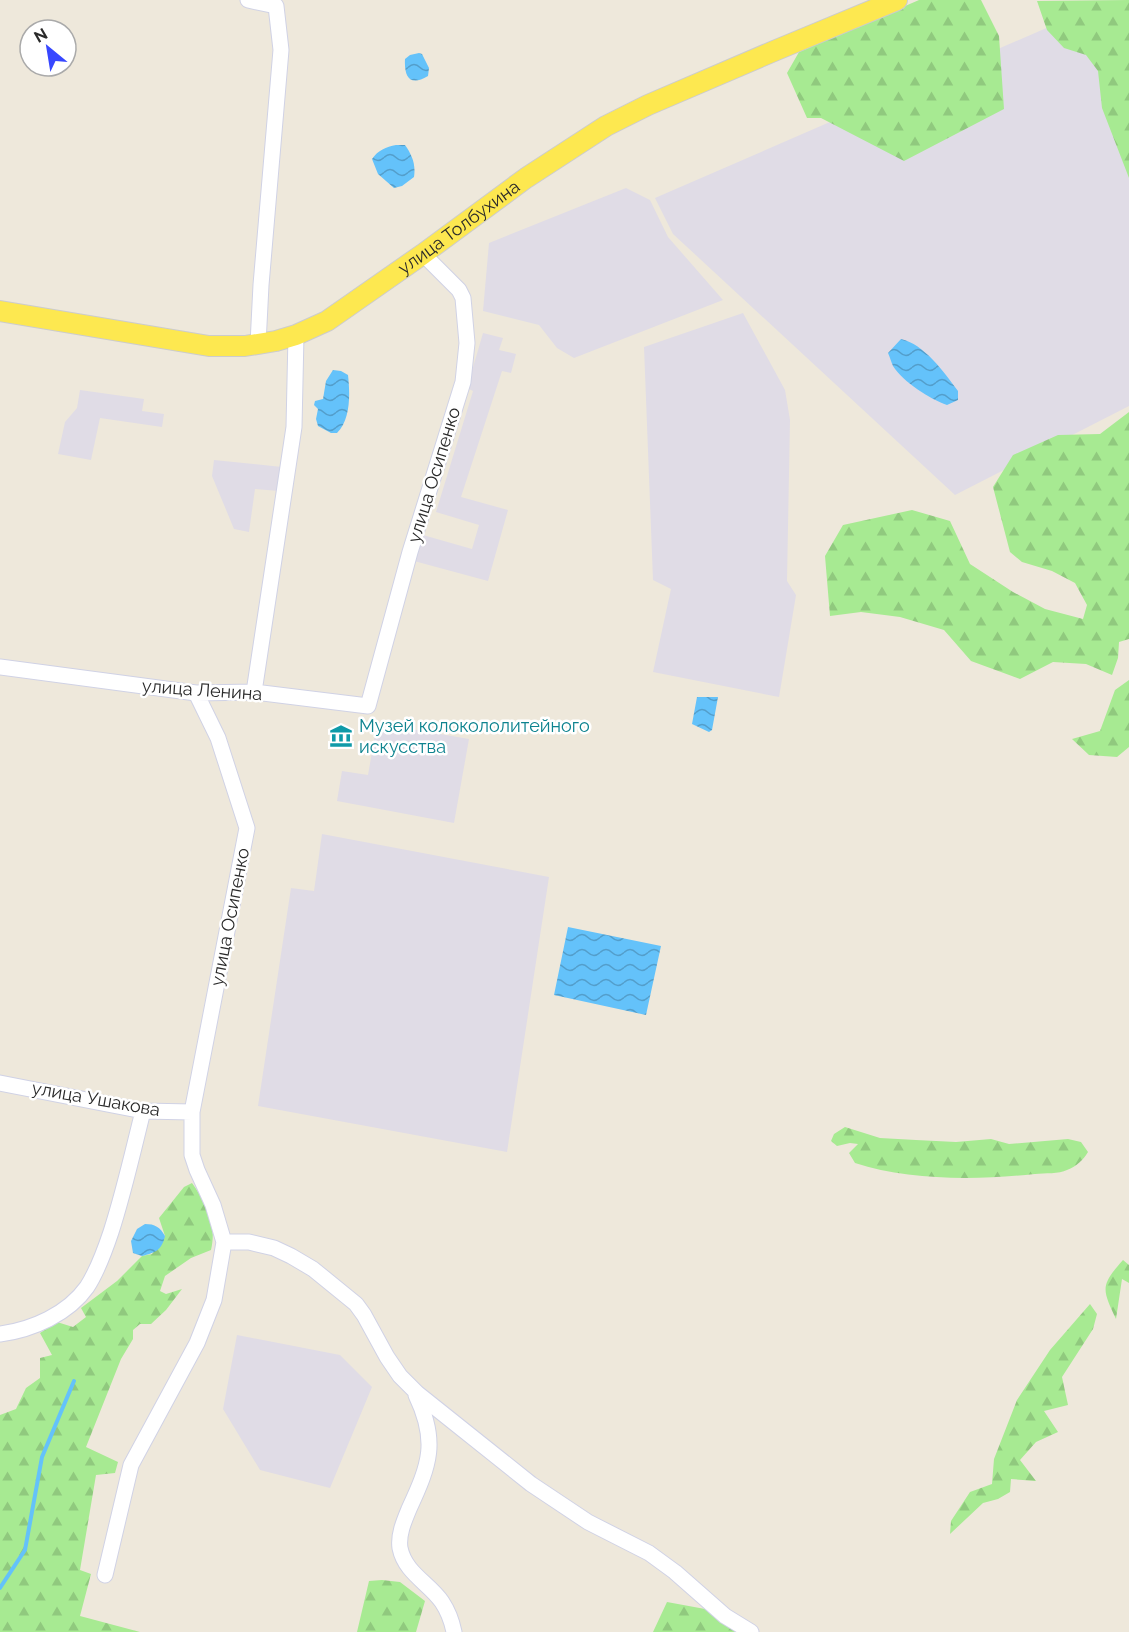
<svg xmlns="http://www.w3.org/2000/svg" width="1129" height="1632" viewBox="0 0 1129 1632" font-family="Raleway,sans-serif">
<defs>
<pattern id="forest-firs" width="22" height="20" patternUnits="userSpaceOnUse" patternTransform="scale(1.5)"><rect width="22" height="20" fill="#a7ea92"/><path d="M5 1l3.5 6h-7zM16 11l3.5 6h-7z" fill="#90c97e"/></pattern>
<pattern id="water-waves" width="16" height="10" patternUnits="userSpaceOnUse" patternTransform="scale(1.5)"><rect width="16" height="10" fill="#64c2fa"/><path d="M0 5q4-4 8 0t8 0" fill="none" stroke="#539ecb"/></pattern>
</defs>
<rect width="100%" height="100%" fill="#eee8db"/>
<path fill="#e0dce6" d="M 1090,9 L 1129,142 L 1129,406 L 955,495 L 673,234 L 655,198 Z
M 626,188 L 650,200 L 668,237 L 723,300 L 574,358 L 557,348 L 539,325 L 483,311 L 489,243 Z
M 743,313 L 785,390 L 790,420 L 787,581 L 796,595 L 779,697 L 653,672 L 671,589 L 653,580 L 644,347 Z
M 483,333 L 503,338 L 499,350 L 516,354 L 511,373 L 502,371 L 461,497 L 508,510 L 488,581 L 414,561 L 423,535 L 472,549 L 479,525 L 436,512 L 473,391 L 467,388 Z
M 80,390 L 144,399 L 142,411 L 164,414 L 162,427 L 100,418 L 91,460 L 58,454 L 65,422 L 77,408 Z
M 214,460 L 282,467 L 279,491 L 255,489 L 249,532 L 234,529 L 212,476 Z
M 377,723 L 469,739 L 454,823 L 337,801 L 342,771 L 368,775 Z
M 322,834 L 549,877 L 507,1152 L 258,1106 L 291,888 L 314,891 Z
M 237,1335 L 340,1355 L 372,1387 L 330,1488 L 260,1470 L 223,1409 Z"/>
<path fill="url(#forest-firs)" d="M 919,0 L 981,0 L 999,36 L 1004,109 L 904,161 L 821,118 L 807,118 L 787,73 L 799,52 Z
M 1129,0 L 1129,178 L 1102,108 L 1098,71 L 1086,55 L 1064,48 L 1047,30 L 1037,1 Z
M 1129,412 L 1129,639 L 1119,642 L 1118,658 L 1112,675 L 1086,664 L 1053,662 L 1020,679 L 971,661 L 944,630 L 900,617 L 861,612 L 830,616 L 825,556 L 843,525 L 912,510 L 950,521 L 970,564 L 1013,592 L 1045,609 L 1083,619 L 1087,605 L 1075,583 L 1052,571 L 1022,562 L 1010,552 L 993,487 L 1013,455 L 1058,435 L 1100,434 Z
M 1129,680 L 1129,747 L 1117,757 L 1089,755 L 1072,739 L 1100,731 L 1115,690 Z
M 845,1127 L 880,1138 L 916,1140 L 956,1142 L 991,1139 L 1009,1144 L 1068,1139 L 1081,1142 L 1088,1152 C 1083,1160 1077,1166 1067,1170 C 1059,1174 1045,1173 1035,1174 C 979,1180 909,1181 855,1163 L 849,1153 L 858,1144 L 850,1143 L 837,1146 L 831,1141 L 834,1134 Z
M 192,1183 C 207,1204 217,1224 211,1250 L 191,1258 L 165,1276 L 160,1291 L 166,1294 L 182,1289 L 166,1310 L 151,1324 L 140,1324 L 133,1330 L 133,1339 L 121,1359 L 86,1447 L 118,1462 L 115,1473 L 96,1475 L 80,1570 L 91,1574 L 80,1616 L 140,1632 L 0,1632 L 0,1415 L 16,1409 L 26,1388 L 40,1378 L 40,1358 L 52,1355 L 40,1333 L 57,1322 L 73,1327 L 86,1317 L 81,1308 L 117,1281 L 142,1256 L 152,1254 L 165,1236 L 159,1218 L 184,1187 Z
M 1123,1260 L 1129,1265 L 1129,1283 L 1122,1279 L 1116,1319 C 1102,1289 1100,1286 1123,1260 Z
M 1090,1304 L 1097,1314 L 1093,1329 L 1062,1377 L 1068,1405 L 1044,1411 L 1058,1432 L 1036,1442 L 1020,1460 L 1036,1481 L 1011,1479 L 1010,1492 L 998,1499 L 983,1503 L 950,1534 L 951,1521 L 970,1492 L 992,1484 L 994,1459 L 1017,1400 L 1050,1350 Z
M 382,1580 L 400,1582 L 425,1601 L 416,1632 L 357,1632 L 369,1581 Z
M 667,1602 L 705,1609 L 739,1632 L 653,1632 Z"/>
<path fill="url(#water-waves)" d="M 419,53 L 422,54 L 429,68 L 428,76 C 410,87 404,77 405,59 L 410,55 Z
M 396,145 L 405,145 C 412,155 416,164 414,177 L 402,186 L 394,188 L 378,174 L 372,159 C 378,150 386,147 396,145 Z
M 901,339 C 924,344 944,372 958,391 L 958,400 L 947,405 C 930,399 903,382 893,366 C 891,362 890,357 888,353 Z
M 333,370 L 341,371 L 348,375 C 350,393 351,419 337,433 L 331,433 L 318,426 L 316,419 L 318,409 L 314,405 L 315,401 L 323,399 L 326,381 Z
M 697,697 L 718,697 L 712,730 L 709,732 L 692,724 Z
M 568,927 L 661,946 L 646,1015 L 554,995 Z
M 145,1224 C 155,1224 160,1227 165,1236 C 162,1250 155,1253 142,1256 L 133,1253 L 131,1241 L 137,1229 Z"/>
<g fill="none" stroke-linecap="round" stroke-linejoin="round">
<path stroke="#64c2fa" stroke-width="4" d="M 0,1588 L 25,1550 L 42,1457 L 74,1381"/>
<g stroke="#d0d2e5" stroke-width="17">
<path id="minor" d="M 248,0 L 276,6
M 258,344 L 261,285 L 281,50 L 276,6
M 0,667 L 196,693 L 254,692 L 368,706 L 410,552 L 463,382 L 467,343 L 463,298 L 459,290 L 423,254
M 254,692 L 294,427 L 296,335
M 0,1083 L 143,1111 L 192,1112
M 224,1242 L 249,1242 L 274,1248 L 291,1256 L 313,1269 L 356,1304 L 364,1315 L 387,1357 L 400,1376 L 417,1393 L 531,1484 L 588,1522 L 649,1553 L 675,1572 L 725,1616 L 751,1632
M 0,1334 C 32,1330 68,1314 87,1287 C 98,1270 105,1250 111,1232 C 124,1192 133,1151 143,1111
M 416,1395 C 438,1441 430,1464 409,1509 C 404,1521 398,1535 400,1548 C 405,1573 429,1583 442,1602 C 448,1611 452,1622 454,1632
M 105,1575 L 131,1465 L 197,1343 L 214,1300 L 224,1242 L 213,1205 L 197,1170 L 192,1155 L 192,1112 L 247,828 L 218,738 L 196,693"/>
</g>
<g stroke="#ccc" stroke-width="22">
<g id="major">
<path id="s1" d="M 0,311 L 209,346 L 245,346 L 276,341 L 296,335 L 327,321 L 423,254 L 526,178 L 606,126 L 648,105 L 774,51 L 897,0"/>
</g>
</g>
<use href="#minor" stroke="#fff" stroke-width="15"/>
<use href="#major" stroke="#fde850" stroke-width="20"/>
</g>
<defs>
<g id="museum-bare" transform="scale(1.8)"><path d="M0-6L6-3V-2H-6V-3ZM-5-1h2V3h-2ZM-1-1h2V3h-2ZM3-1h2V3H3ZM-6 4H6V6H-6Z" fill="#0f9aa8" stroke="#fff" stroke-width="2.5" paint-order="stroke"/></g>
</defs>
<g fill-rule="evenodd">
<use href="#museum-bare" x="341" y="736"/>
</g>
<g text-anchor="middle" stroke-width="5" stroke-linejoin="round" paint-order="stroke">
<g font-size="18" fill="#2a2a2a" stroke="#fff">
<text dy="6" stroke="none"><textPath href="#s1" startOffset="496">улица Толбухина</textPath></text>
<text transform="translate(434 475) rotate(-73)" y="6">улица Осипенко</text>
<text transform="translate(202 690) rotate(4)" y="6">улица Ленина</text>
<text transform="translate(230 917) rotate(-79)" y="6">улица Осипенко</text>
<text transform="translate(96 1099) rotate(10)" y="6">улица Ушакова</text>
</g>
<g font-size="18" fill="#0d838f" stroke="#fff" text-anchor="start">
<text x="359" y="732">Музей колокололитейного<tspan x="359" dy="21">искусства</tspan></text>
</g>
</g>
<g transform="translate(48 48) rotate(330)"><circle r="28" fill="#ffffff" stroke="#aaaaaa" stroke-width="1.5"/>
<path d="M0-4.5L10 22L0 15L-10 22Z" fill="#3747ff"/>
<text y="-9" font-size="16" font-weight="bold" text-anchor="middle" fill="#2a2a2a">N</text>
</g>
</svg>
